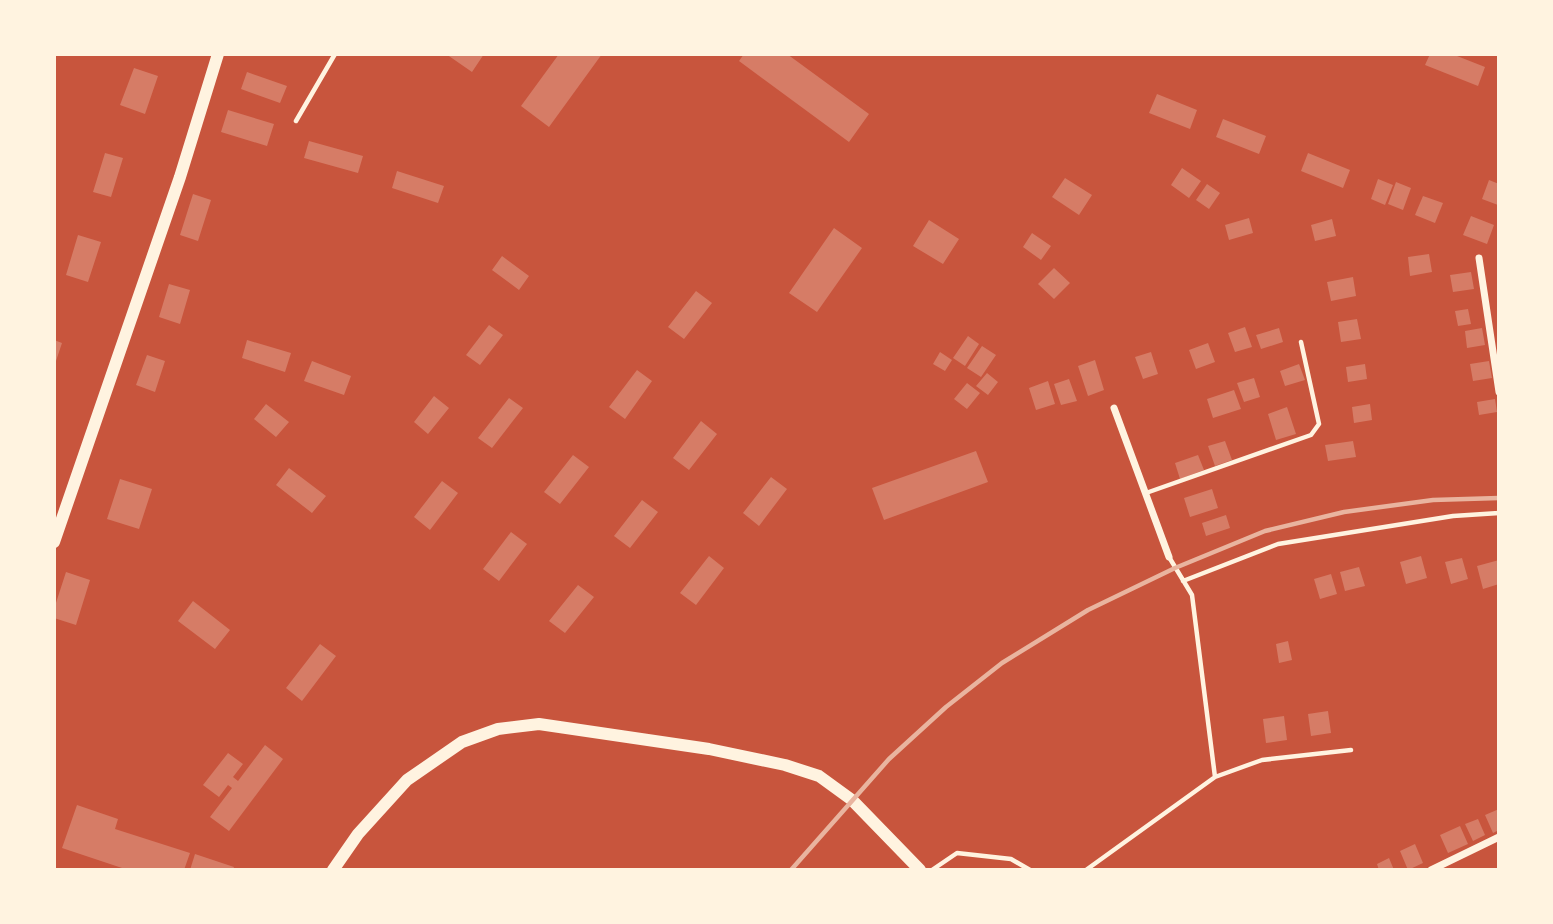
<svg xmlns="http://www.w3.org/2000/svg" width="1553" height="924" viewBox="0 0 1553 924" font-family="Commissioner,sans-serif">
<rect width="100%" height="100%" fill="#c8553d"/>
<path fill="#d67c66" d="M 446,54 L 484,54 L 472,72 Z
M 559,54 L 602,54 L 549,127 L 521,106 Z
M 744,54 L 787,54 L 869,114 L 849,142 L 739,61 Z
M 1430,54 L 1452,54 L 1485,67 L 1478,86 L 1425,65 Z
M 134,68 L 158,76 L 145,114 L 120,105 Z
M 247,72 L 287,86 L 280,103 L 241,89 Z
M 1157,94 L 1197,110 L 1190,129 L 1149,113 Z
M 228,110 L 274,124 L 267,146 L 221,132 Z
M 1223,119 L 1266,136 L 1259,154 L 1216,137 Z
M 309,141 L 363,156 L 358,173 L 304,158 Z
M 105,153 L 123,158 L 111,197 L 93,192 Z
M 1308,153 L 1350,170 L 1343,188 L 1301,171 Z
M 1182,168 L 1201,181 L 1189,198 L 1171,185 Z
M 397,171 L 444,186 L 438,203 L 392,188 Z
M 1065,178 L 1092,195 L 1079,215 L 1052,197 Z
M 1378,179 L 1393,185 L 1385,205 L 1371,199 Z
M 1489,180 L 1499,184 L 1498,205 L 1482,199 Z
M 1396,182 L 1411,188 L 1403,210 L 1388,204 Z
M 1207,184 L 1220,193 L 1209,209 L 1196,200 Z
M 193,194 L 211,200 L 198,241 L 180,235 Z
M 1423,196 L 1443,203 L 1435,223 L 1415,215 Z
M 1471,216 L 1494,225 L 1487,244 L 1463,235 Z
M 1249,218 L 1253,233 L 1229,240 L 1225,225 Z
M 1332,219 L 1336,236 L 1315,241 L 1311,225 Z
M 929,220 L 959,239 L 943,264 L 913,246 Z
M 834,228 L 862,248 L 817,312 L 789,293 Z
M 1032,233 L 1051,246 L 1041,260 L 1023,247 Z
M 78,235 L 101,242 L 88,282 L 66,275 Z
M 1429,254 L 1432,272 L 1410,276 L 1408,257 Z
M 502,256 L 529,276 L 519,290 L 492,270 Z
M 1054,268 L 1070,283 L 1054,299 L 1038,284 Z
M 1471,272 L 1474,289 L 1453,292 L 1450,275 Z
M 1353,277 L 1356,296 L 1331,301 L 1327,282 Z
M 169,284 L 190,290 L 180,324 L 159,317 Z
M 696,291 L 712,303 L 684,339 L 668,327 Z
M 1468,309 L 1471,324 L 1458,326 L 1455,311 Z
M 1357,319 L 1361,339 L 1341,342 L 1338,322 Z
M 489,325 L 503,335 L 480,365 L 466,355 Z
M 1245,327 L 1252,347 L 1235,352 L 1228,333 Z
M 1279,328 L 1283,342 L 1261,349 L 1256,335 Z
M 1482,328 L 1485,345 L 1467,348 L 1465,331 Z
M 968,336 L 979,344 L 965,366 L 953,358 Z
M 54,340 L 62,343 L 55,364 L 54,364 Z
M 247,340 L 291,353 L 285,372 L 242,358 Z
M 1208,343 L 1215,362 L 1196,369 L 1189,350 Z
M 982,346 L 996,355 L 981,377 L 967,368 Z
M 940,352 L 952,360 L 945,371 L 933,364 Z
M 1151,352 L 1158,374 L 1143,379 L 1135,357 Z
M 147,355 L 165,361 L 155,392 L 136,385 Z
M 1095,360 L 1104,390 L 1088,396 L 1078,366 Z
M 312,361 L 351,376 L 344,395 L 304,381 Z
M 1489,361 L 1492,378 L 1473,381 L 1470,364 Z
M 1299,364 L 1305,380 L 1285,386 L 1280,371 Z
M 1365,364 L 1367,379 L 1348,382 L 1346,367 Z
M 637,370 L 652,381 L 625,419 L 609,407 Z
M 987,373 L 998,382 L 988,395 L 976,386 Z
M 1254,378 L 1260,397 L 1244,402 L 1237,383 Z
M 1069,379 L 1077,401 L 1061,405 L 1054,384 Z
M 1048,381 L 1055,404 L 1036,410 L 1029,388 Z
M 967,383 L 980,393 L 967,409 L 954,399 Z
M 1234,390 L 1241,409 L 1213,418 L 1207,399 Z
M 434,396 L 449,408 L 428,434 L 414,422 Z
M 509,398 L 523,408 L 492,448 L 478,438 Z
M 1495,399 L 1497,412 L 1479,415 L 1477,402 Z
M 266,404 L 289,422 L 276,437 L 254,419 Z
M 1370,404 L 1372,420 L 1354,423 L 1352,407 Z
M 1287,407 L 1296,434 L 1276,440 L 1268,414 Z
M 701,421 L 717,434 L 689,470 L 673,458 Z
M 1225,441 L 1232,460 L 1215,466 L 1208,446 Z
M 1353,441 L 1356,457 L 1328,461 L 1325,445 Z
M 976,451 L 988,482 L 884,520 L 872,488 Z
M 573,455 L 589,467 L 560,504 L 544,492 Z
M 1198,455 L 1204,470 L 1180,479 L 1175,463 Z
M 289,468 L 326,496 L 312,513 L 276,485 Z
M 771,477 L 787,489 L 759,526 L 743,513 Z
M 120,479 L 152,489 L 139,529 L 107,519 Z
M 442,481 L 458,493 L 430,530 L 414,517 Z
M 1212,489 L 1218,508 L 1190,517 L 1184,498 Z
M 642,500 L 658,512 L 630,548 L 614,536 Z
M 1226,515 L 1230,528 L 1206,536 L 1202,523 Z
M 511,532 L 527,544 L 499,581 L 483,569 Z
M 709,556 L 724,568 L 696,605 L 680,593 Z
M 1421,556 L 1427,578 L 1406,584 L 1400,562 Z
M 1462,558 L 1468,579 L 1451,584 L 1445,562 Z
M 1499,560 L 1499,584 L 1483,589 L 1477,566 Z
M 1359,567 L 1365,586 L 1345,591 L 1340,572 Z
M 66,572 L 90,580 L 76,625 L 54,618 L 54,609 Z
M 1331,574 L 1337,594 L 1320,599 L 1314,579 Z
M 578,585 L 594,597 L 565,633 L 549,621 Z
M 193,601 L 230,630 L 215,649 L 178,621 Z
M 1288,641 L 1292,660 L 1279,663 L 1276,644 Z
M 320,644 L 336,656 L 302,701 L 286,688 Z
M 1328,711 L 1331,733 L 1311,736 L 1308,714 Z
M 1284,716 L 1287,740 L 1266,743 L 1263,719 Z
M 265,745 L 283,759 L 229,831 L 210,817 L 232,788 L 228,785 L 219,797 L 203,785 L 228,753 L 243,764 L 233,777 L 238,781 Z
M 77,805 L 118,819 L 115,829 L 190,853 L 184,870 L 128,870 L 62,848 Z
M 1499,809 L 1499,830 L 1493,833 L 1485,815 Z
M 1478,819 L 1485,835 L 1473,841 L 1465,824 Z
M 1460,826 L 1468,844 L 1448,853 L 1440,835 Z
M 1415,844 L 1423,863 L 1408,870 L 1400,851 Z
M 195,854 L 234,867 L 233,870 L 190,870 Z
M 1389,858 L 1394,870 L 1379,870 L 1377,864 Z"/>
<g fill="none" stroke-linecap="round" stroke-linejoin="round">
<path stroke="#fff3e0" stroke-width="4.5" d="M 296,121 L 335,54
M 1146,493 L 1311,435 L 1319,424 L 1301,342
M 1183,581 L 1278,544 L 1453,516 L 1499,513
M 1215,777 L 1262,760 L 1351,750
M 932,870 L 957,853 L 1011,859 L 1030,870
M 1086,870 L 1215,777 L 1192,595 L 1169,557"/>
<path stroke="#fff3e0" stroke-width="7" d="M 1479,258 L 1499,392
M 1114,408 L 1169,557
M 1431,870 L 1499,837"/>
<path stroke="#fff3e0" stroke-width="12" d="M 54,542 L 180,177 L 218,54
M 333,870 L 358,834 L 407,780 L 462,742 L 498,729 L 539,724 L 709,749 L 785,765 L 819,776 L 852,800 L 920,870"/>
<path stroke="#e9b49f" stroke-width="4.5" d="M 791,870 L 889,759 L 946,707 L 1002,663 L 1088,610 L 1175,568 L 1265,531 L 1344,512 L 1433,500 L 1499,498"/>
</g>
<rect width="1553" height="924" fill="none" stroke="#fff3e0" stroke-width="112"/>
</svg>
